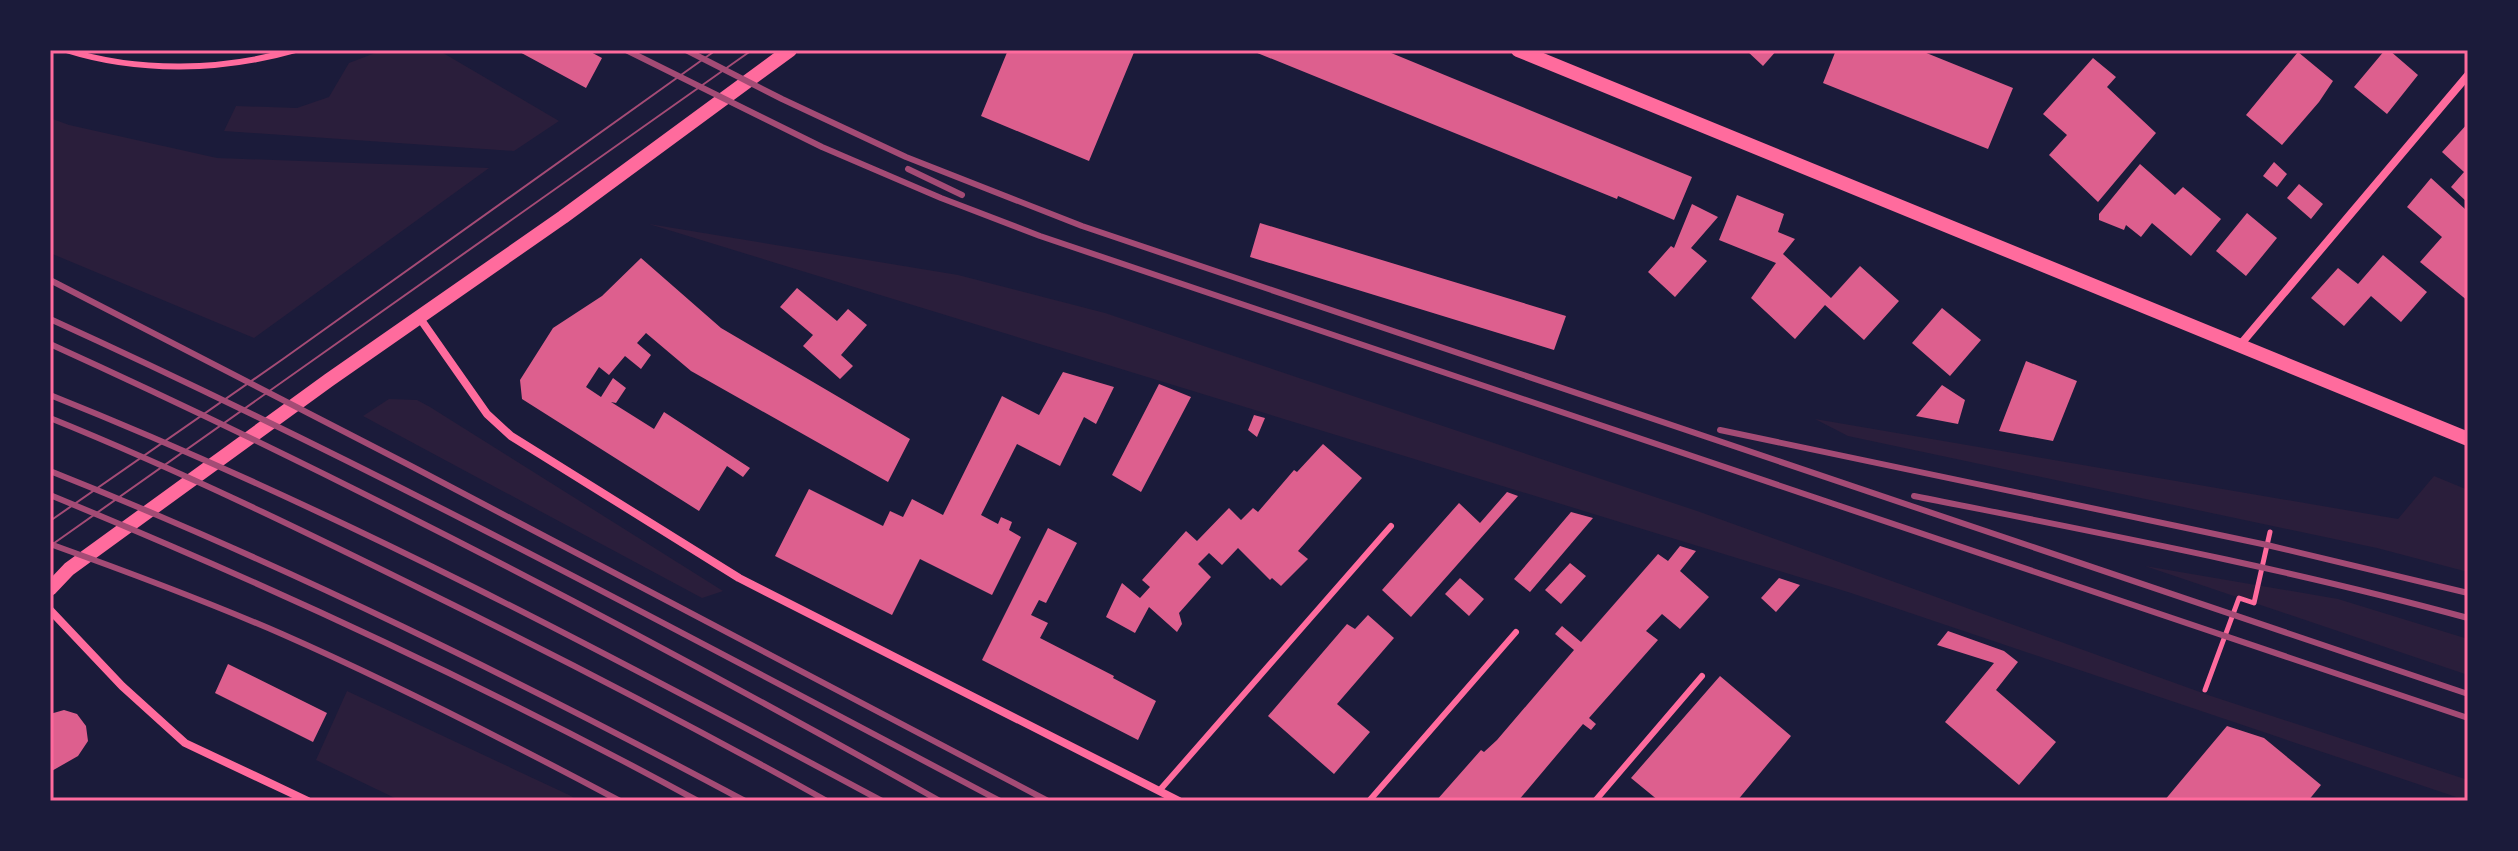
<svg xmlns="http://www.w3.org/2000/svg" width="2518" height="851" viewBox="0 0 2518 851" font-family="Commissioner,sans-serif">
<rect width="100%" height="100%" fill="#1b1b3a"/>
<path fill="#2a1e3b" d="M 383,50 L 438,50 L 559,121 L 514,151 L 224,131 L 236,106 L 297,108 L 329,97 L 349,63 Z
M 50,118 L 69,125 L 217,158 L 489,168 L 254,338 L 50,253 Z
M 649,224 L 958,275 L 1105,313 L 1700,512 L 2211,696 L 2468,780 L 2468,801 L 1851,593 Z
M 389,399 L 417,400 L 430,407 L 723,591 L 702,598 L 363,416 Z
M 1815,419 L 2398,519 L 2434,476 L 2468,490 L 2468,572 L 2377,548 L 1848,436 Z
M 2145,566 L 2338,599 L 2468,639 L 2468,675 Z
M 347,691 L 569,795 L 579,801 L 401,801 L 316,760 Z"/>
<path fill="#dd5f8e" d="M 516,50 L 587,50 L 602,58 L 586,88 Z
M 1008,50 L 1135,50 L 1089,161 L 981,116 Z
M 1250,50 L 1384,50 L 1692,177 L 1674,220 L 1618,196 L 1617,199 Z
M 1746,50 L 1777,50 L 1763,66 Z
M 1836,50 L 1919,50 L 2013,88 L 1988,149 L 1823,83 Z
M 2385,50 L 2389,50 L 2418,75 L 2387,114 L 2354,87 Z
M 2298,52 L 2333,81 L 2319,102 L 2282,145 L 2246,115 Z
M 2093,58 L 2116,77 L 2107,87 L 2156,133 L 2098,202 L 2049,155 L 2067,135 L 2043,114 Z
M 2468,123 L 2468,203 L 2451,187 L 2464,172 L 2442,152 Z
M 2274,162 L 2287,174 L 2277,187 L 2263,176 Z
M 2140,164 L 2175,195 L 2183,187 L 2221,219 L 2191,256 L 2152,223 L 2141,237 L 2126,225 L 2124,230 L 2099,220 L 2099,214 Z
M 2431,178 L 2465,209 L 2468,207 L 2468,301 L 2420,262 L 2442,237 L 2407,207 Z
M 2299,184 L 2323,204 L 2311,219 L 2287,198 Z
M 1737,195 L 1784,214 L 1778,232 L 1795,239 L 1783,254 L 1831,298 L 1860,266 L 1899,301 L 1864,340 L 1825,305 L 1795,339 L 1751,298 L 1776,263 L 1719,240 Z
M 1692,204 L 1718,217 L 1691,248 L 1707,261 L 1675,297 L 1648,272 L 1671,246 L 1674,248 Z
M 2247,213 L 2277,238 L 2246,276 L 2216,251 Z
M 1260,223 L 1566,316 L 1554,350 L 1250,257 Z
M 2383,255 L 2427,292 L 2401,322 L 2371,296 L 2344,326 L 2311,298 L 2338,268 L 2358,284 Z
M 641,258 L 721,328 L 910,439 L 888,482 L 691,371 L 646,333 L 637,343 L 651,355 L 641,369 L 625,356 L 609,375 L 599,367 L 586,387 L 601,397 L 613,378 L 626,388 L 616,403 L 611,402 L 654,429 L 664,412 L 750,468 L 743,477 L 727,466 L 699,511 L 522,399 L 520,380 L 553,328 L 602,296 Z
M 797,288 L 837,321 L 848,309 L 867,325 L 841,355 L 853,366 L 840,379 L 803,346 L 813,335 L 780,307 Z
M 1942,308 L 1981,340 L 1950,376 L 1912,343 Z
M 2026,361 L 2077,381 L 2053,441 L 1999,431 Z
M 1063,372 L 1114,387 L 1096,424 L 1084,417 L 1060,466 L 1017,444 L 981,515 L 998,524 L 1001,517 L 1012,522 L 1009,530 L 1021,537 L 992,595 L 920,559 L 892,615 L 775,556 L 809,489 L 883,526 L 890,511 L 903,517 L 912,499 L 943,515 L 1002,396 L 1039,415 Z
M 1159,384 L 1191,397 L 1141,492 L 1112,475 Z
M 1942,385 L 1965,400 L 1958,424 L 1916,416 Z
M 1254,415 L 1265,418 L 1257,437 L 1248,430 Z
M 1323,444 L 1362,478 L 1298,551 L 1308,559 L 1281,586 L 1272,578 L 1270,580 L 1238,548 L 1222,565 L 1209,553 L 1198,564 L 1211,577 L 1179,613 L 1182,624 L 1177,632 L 1149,607 L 1135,633 L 1106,617 L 1122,583 L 1140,598 L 1150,587 L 1142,580 L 1186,531 L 1197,541 L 1229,508 L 1241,520 L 1253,508 L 1258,512 L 1294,470 L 1297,472 Z
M 1507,492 L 1518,496 L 1411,617 L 1382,590 L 1459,503 L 1480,523 Z
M 1571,512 L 1593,518 L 1530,592 L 1514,579 Z
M 1048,528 L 1077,543 L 1046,603 L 1039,600 L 1031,615 L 1048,623 L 1040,638 L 1114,676 L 1113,678 L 1156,701 L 1138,740 L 982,660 Z
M 1680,546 L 1696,551 L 1680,571 L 1709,597 L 1680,629 L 1662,614 L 1646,631 L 1658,640 L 1589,718 L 1596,724 L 1591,730 L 1583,724 L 1518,801 L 1436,801 L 1481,750 L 1484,752 L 1497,740 L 1574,650 L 1555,634 L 1562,626 L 1581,642 L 1658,554 L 1668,561 Z
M 1570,563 L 1586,576 L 1561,604 L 1545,590 Z
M 1460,578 L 1484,599 L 1469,616 L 1445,594 Z
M 1779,578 L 1800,585 L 1776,612 L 1761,598 Z
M 1368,615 L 1394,638 L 1337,704 L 1370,732 L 1334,774 L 1268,716 L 1347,624 L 1355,629 Z
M 1948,631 L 2004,651 L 2018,662 L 1996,690 L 2056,742 L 2019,785 L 1945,722 L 1994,663 L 1937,645 Z
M 228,664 L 327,713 L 313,742 L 215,693 Z
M 1720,676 L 1791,736 L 1737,801 L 1659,801 L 1631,778 Z
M 64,710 L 77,714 L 86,726 L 88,741 L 78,756 L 50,772 L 50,714 Z
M 2227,726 L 2264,738 L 2321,785 L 2308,801 L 2164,801 Z"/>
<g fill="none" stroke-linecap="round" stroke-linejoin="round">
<path stroke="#ff6b9d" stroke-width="5" d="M 2205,690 L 2239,598 L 2254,603 L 2270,532"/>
<path stroke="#ff6b9d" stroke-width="6" d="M 66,50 C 139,73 222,71 295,50
M 1159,791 L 1391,526
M 1369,801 L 1516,632
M 1595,801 L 1702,676"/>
<path stroke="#ff6b9d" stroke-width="8" d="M 419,317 L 487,414 L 511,436 L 739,578 L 1179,801
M 2240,345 L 2468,75
M 50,610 L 122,686 L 185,743 L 308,801"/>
<path stroke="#ff6b9d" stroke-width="14" d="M 1518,50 L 2468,439
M 50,589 L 69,569 L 329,380 L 563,217 L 790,50"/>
<path stroke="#a44b75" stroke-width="2" d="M 50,521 L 283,359 L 716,50
M 50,546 L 752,50"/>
<path stroke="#a44b75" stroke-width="6" d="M 626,50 L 822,147 L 941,198 L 1040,236 L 2468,718
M 686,50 L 782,99 L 906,157 L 1082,226 L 2468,694
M 908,169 L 962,195
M 50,280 L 411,466 L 1048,801
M 50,319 C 373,466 686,635 1000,801
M 50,344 C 354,482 649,637 940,801
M 50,395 C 336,509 610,655 882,801
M 50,418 C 181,471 308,533 435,596 C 567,661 698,729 827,801
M 1720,430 L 2267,545 L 2468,593
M 50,471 C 289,566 518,680 745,801
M 50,495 C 271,586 489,687 698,801
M 1914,496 C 2099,533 2285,568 2468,618
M 50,544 C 128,572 206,601 282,634 C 398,685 509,742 620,801"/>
</g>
<rect width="2518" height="851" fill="none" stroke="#1b1b3a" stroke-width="104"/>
<rect x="52" y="52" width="2414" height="747" fill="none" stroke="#ff6b9d" stroke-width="3"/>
</svg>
